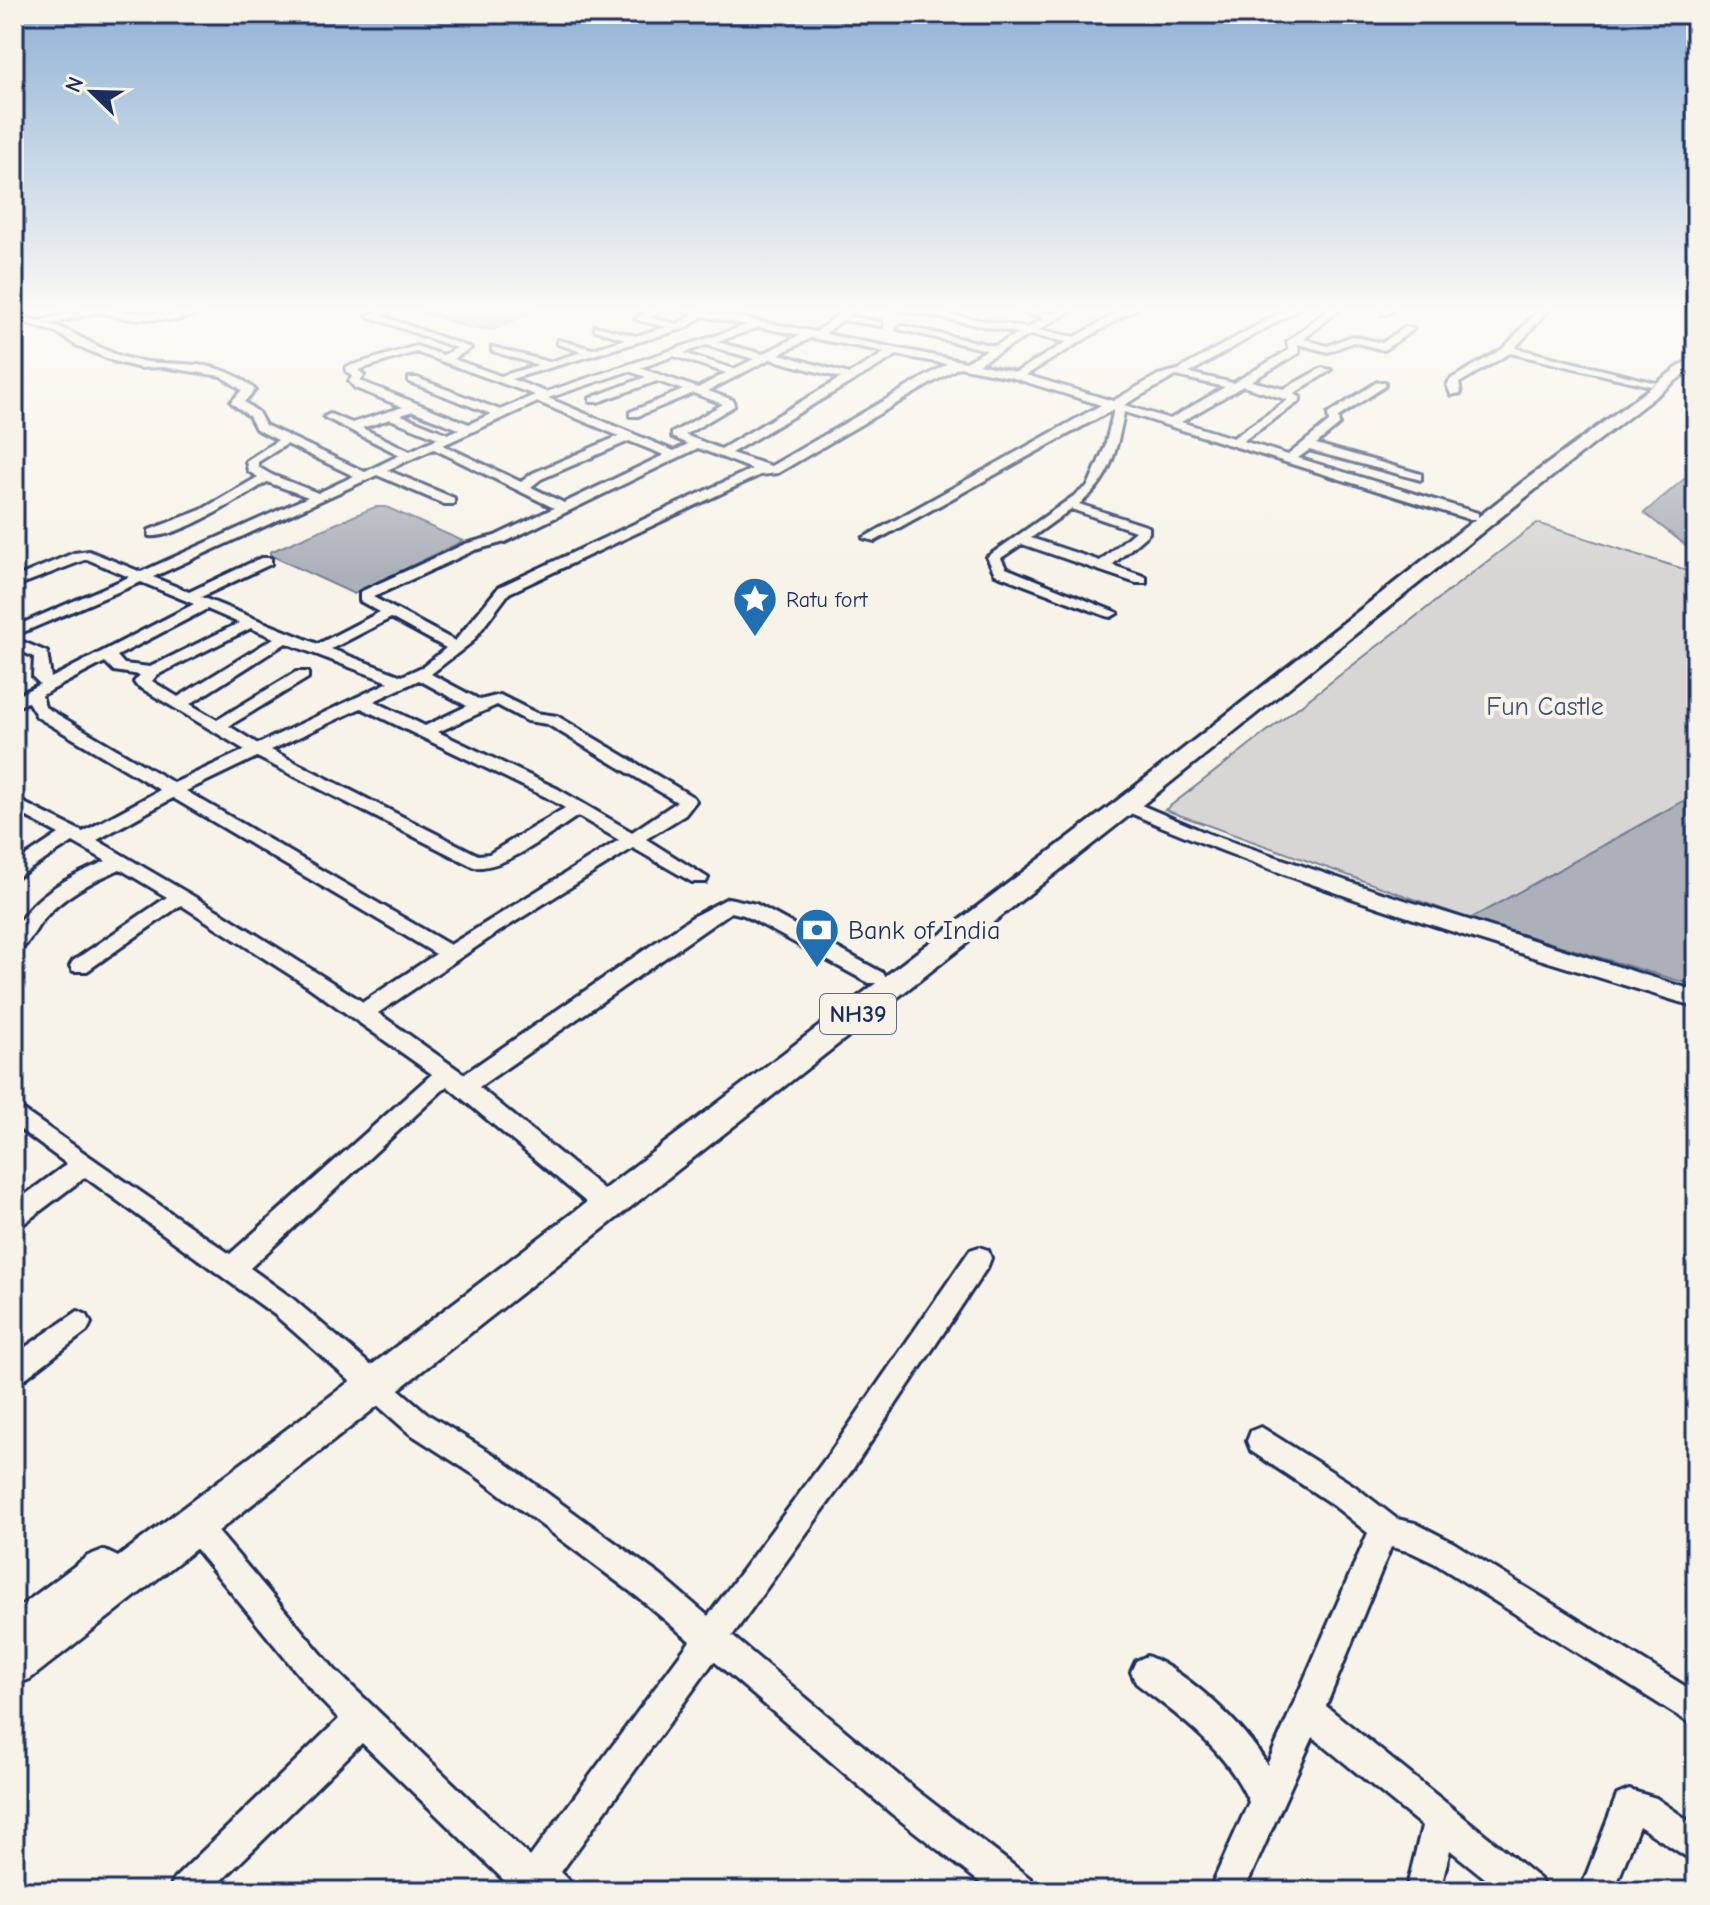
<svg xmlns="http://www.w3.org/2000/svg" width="1710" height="1905" viewBox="0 0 1710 1905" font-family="'Comic Neue',sans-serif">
<rect width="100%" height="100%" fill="#f7f3e8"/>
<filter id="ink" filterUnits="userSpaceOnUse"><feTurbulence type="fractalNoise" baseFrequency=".0125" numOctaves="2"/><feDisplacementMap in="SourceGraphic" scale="16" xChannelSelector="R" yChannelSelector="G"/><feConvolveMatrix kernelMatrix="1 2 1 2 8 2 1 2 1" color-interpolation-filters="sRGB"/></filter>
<g filter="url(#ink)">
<path fill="#d7d6d4" stroke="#798299" stroke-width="2" d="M 1537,523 L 1680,568 L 1696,577 L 1696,794 L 1470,919 L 1165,810 Z"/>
<path fill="#acb0b9" stroke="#727c95" stroke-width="2" d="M 409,307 L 534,307 L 538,309 L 493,330 L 467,327 Z
M 1696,469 L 1696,553 L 1644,513 Z
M 375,507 L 386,507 L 463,541 L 354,594 L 270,555 L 270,552 Z
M 1696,794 L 1696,986 L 1470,919 Z"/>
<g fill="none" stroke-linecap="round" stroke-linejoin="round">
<g stroke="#1b2f5e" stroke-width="6">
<path id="minor" d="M 95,307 L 125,312 L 176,314 L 206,307 L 221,307 L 176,320 L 125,318 L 98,312 L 49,324 C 75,331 97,349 123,357 C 169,371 215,352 255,390 L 244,402 L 258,412 L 265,425 L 365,472 L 400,455 L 324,417 L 330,414 L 352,423 L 403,407 L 355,388 L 349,381 L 353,376 L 346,371 L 346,367 L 416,346 L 443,355 L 457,348 L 367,316 L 384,307 L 394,307 L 390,313 L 382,316 L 471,348 L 453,359 L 501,376 L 538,365 L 492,351 L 492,347 L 549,362 L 582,352 L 558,344 L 558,340 L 593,349 L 625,339 L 595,330 L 595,326 L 636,336 L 666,327 L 635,319 L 654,307 L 665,307 L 649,318 L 678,324 L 693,314 L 665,307 L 683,307 L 816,332 L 847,307 L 858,307 L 848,316 L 881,322 L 881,326 L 842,320 L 825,334 L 966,362 L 987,350 L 898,329 L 903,326 L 995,346 L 1019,333 L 886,307 L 906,307 L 1027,328 L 1045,318 L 1005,307 L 1021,307 L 1053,314 L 1066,307 L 1078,307 L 1038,330 L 1075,337 L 1127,307 L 1138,307 L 1026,375 L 1113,401 L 1158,375 L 1178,370 L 1290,307 L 1302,307 L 1189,373 L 1233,383 L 1289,350 L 1287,342 L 1331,307 L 1342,307 L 1304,339 L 1327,346 L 1352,336 L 1382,343 L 1405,327 L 1414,329 L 1384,350 L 1353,342 L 1328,352 L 1298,344 L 1299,353 L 1251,381 L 1284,389 L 1322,368 L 1331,370 L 1293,394 L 1300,397 L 1300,401 L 1243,441 L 1288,455 L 1329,422 L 1328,414 L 1377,382 L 1385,382 L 1385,386 L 1338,417 L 1339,425 L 1316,444 L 1421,474 L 1421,480 L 1309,450 L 1298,458 L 1478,513 L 1478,519 L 1468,519 L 1124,412 C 1117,448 1111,481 1079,504 L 1149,527 L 1149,533 L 1112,565 L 1146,577 L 1146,583 L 1136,583 L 1022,544 L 1001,558 L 1006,568 L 1118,613 L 1111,617 L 1106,616 L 995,574 L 987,557 L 1088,486 L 1105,447 L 1114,409 L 875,541 L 863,538 L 1101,405 L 1010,377 L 959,367 L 778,473 L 760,475 L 509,593 L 472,642 L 431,674 L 480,700 L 500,695 L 536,713 L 557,716 L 693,797 L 696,801 L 685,815 L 646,839 L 708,878 L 706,882 L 692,882 L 633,848 L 497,933 L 378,1013 L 464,1074 L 694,916 L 728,898 L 756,904 L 883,973 L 886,978 L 883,983 L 869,983 L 744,915 L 731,912 L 479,1087 L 602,1188 L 606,1195 L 602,1202 L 594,1205 L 586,1202 L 447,1086 L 250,1268 L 293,1299 L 429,1415 L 496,1456 L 661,1576 L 708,1616 L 832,1450 L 970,1250 L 979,1247 L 988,1250 L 991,1258 L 988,1266 L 852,1470 L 732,1636 L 916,1790 L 1031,1879 L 1036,1891 L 991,1891 L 892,1814 L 714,1661 L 561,1872 L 568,1879 L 573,1891 L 509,1891 L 510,1886 L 362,1743 L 211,1891 L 169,1891 L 174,1879 L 339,1719 L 313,1692 L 184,1535 L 179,1525 L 184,1515 L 194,1510 L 204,1515 L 335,1670 L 530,1857 L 690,1641 L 639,1598 L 476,1476 L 409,1433 L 275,1315 L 85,1177 L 23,1224 L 14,1227 L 14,1203 L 67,1164 L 14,1125 L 14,1104 L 230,1254 L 432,1074 L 306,985 L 181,905 L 87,971 L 73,971 L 70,966 L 73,961 L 167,897 L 120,869 C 91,882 63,896 42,921 C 34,931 27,949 14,953 C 14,945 12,935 16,928 C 33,894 73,875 106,861 L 73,842 L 14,879 L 14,864 L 59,834 L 14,810 L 14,798 L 83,832 L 160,790 L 37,717 L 28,702 L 14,708 L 14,697 L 40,684 L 33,677 L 34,657 L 14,648 L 14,638 L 47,652 L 51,678 L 194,604 L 141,582 L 14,636 L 14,627 L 129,577 L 87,559 L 14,587 L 14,578 L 74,553 L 89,551 L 141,572 L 308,497 L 267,482 C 242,497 178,539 149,536 L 149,530 L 201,510 L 258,477 L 248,471 L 246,461 L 278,440 L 256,429 L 249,416 L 233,404 L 231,402 L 242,390 L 221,376 L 163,367 L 140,368 L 113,361 L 76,345 L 56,332 L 14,320 L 14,314 L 38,321 ZM 703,316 L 747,325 L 546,392 L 511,379 L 686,328 ZM 759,327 L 800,335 L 763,354 L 717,342 ZM 1030,335 L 1067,342 L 1016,372 L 978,364 ZM 811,338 L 886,352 L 849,374 L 779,354 ZM 706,345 L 754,359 L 734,369 L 684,353 ZM 416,352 L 535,395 L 500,410 L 417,378 L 409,378 L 409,382 L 491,414 L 469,424 L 360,381 L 364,375 L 358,370 ZM 897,355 L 947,364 L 771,466 L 731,453 ZM 674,356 L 726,373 L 698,388 L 640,368 ZM 770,359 L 841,378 L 721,449 L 685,435 L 734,406 L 733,400 L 708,391 ZM 629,371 L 646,377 L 590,398 L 590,402 L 598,402 L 657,381 L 683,390 L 630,412 L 630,416 L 638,416 L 693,393 L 723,404 L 672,433 L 672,437 L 688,444 L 674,451 L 548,398 ZM 1176,376 L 1225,387 L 1170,419 L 1124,405 ZM 1243,386 L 1288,400 L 1233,438 L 1181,422 ZM 538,402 L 619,436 L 533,473 L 521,482 L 443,445 ZM 413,411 L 459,429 L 448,434 L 401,415 ZM 390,419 L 438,438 L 410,451 L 362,428 ZM 629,441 L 664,455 L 564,503 L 531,487 L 541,479 ZM 287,444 L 354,476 L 318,493 L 272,475 L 258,467 L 258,462 ZM 698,448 L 752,469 L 499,587 L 455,641 L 373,597 L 475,550 L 505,542 ZM 434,449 L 554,508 L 495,536 L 465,544 L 360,592 L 360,601 L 380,612 L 318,644 L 201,597 L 271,564 L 271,558 L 261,558 L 189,592 L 153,577 L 377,475 L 444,504 L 454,504 L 454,498 L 387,470 ZM 1071,509 L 1135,531 L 1100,561 L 1031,538 ZM 207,609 L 239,623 L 150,667 L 124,664 L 117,656 ZM 391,618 L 446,648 L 424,666 L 402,676 L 331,649 ZM 251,628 L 274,638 L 178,697 L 152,681 L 157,675 ZM 286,643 L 389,682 L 258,744 L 229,726 L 308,678 L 308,672 L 296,672 L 217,720 L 190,704 ZM 105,662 L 114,671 L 140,675 L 134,682 L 136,685 L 245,750 L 174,783 L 45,707 L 42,695 ZM 419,680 L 467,706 L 425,726 L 374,701 ZM 497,705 L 527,721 L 547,724 L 677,802 L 632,832 L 558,789 L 438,732 ZM 361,708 L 546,797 L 565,808 L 489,854 L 478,855 L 271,750 ZM 257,757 L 474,867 C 506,870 551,833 578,816 L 619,840 L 450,945 L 186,791 ZM 173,798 L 436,954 L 363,1002 L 222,913 L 97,840 Z
M 1386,307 L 1397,307 L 1388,314 L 1382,314 Z
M 1541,307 L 1551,307 L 1515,348 L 1656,383 L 1651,386 L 1510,353 L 1459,383 L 1461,393 L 1451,395 L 1447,385 L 1451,379 L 1504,348 Z
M 1127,799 L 1209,834 L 1379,892 L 1696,991 L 1696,1007 C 1503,948 1306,890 1121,809 L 1118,805 L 1121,801 Z
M 78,1311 L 87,1315 L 91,1323 L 87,1331 L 23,1380 L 14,1384 L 14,1355 Z
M 1261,1427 L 1353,1485 L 1397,1519 L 1415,1523 L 1454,1543 L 1696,1693 L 1696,1727 L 1434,1563 L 1411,1552 L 1391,1547 L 1326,1706 L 1540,1879 L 1545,1891 L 1501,1891 L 1450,1850 L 1440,1891 L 1406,1891 L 1422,1826 L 1313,1737 L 1244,1891 L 1209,1891 L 1249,1802 C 1225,1748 1181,1718 1136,1683 L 1131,1672 L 1136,1661 L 1147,1656 C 1188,1673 1246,1726 1267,1765 L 1368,1533 L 1333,1505 L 1251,1451 L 1247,1441 L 1251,1431 Z
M 1629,1790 L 1656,1798 L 1696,1826 L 1696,1863 L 1639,1826 L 1614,1891 L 1580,1891 L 1617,1795 Z"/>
</g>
<g stroke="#1b2f5e" stroke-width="6">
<path id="highway" d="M 1696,354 L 1696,365 L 1536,489 L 1136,810 L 30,1679 L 14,1685 L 14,1611 L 88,1556 L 103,1550 L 118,1557 L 1118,800 L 1524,481 Z"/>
</g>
<use href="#minor" fill="#f7f3e8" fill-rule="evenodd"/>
<use href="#highway" fill="#f7f3e8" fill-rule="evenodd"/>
</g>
</g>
<linearGradient id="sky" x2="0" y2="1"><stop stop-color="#90b2d5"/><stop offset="0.54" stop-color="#fbfaf5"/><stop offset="1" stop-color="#fbfaf5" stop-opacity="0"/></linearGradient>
<rect width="1710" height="573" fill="url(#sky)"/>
<defs>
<g id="sight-pin" transform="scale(2.3)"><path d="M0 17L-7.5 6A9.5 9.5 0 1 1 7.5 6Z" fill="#1f6fb2" stroke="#f7f3e8"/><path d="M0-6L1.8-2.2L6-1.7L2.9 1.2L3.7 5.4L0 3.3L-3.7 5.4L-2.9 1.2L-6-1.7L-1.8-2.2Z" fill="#fff"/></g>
<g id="bank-pin" transform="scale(2.3)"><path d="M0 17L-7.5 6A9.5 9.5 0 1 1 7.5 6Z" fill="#1f6fb2" stroke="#f7f3e8"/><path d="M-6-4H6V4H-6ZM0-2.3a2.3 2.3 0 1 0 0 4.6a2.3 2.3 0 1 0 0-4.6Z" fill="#fff"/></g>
</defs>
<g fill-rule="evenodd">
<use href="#sight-pin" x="755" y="599"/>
<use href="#bank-pin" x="817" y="930"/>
</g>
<g text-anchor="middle" stroke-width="8" stroke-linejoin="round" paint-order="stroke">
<g font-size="22" fill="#1b2f5e" stroke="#f7f3e8" text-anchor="start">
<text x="786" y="607">Ratu fort</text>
</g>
<rect fill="#f7f3e8" stroke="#5d6a87" stroke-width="2" x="820" y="994" width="76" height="40" rx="6"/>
<g font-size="24" font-weight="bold" fill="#1b2f5e">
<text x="858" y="1022">NH39</text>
</g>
<g font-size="26" fill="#415076" stroke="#f7f3e8">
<text x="1545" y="715">Fun Castle</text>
</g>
<g font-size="26" fill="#1b2f5e" stroke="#f7f3e8" text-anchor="start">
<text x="848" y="939">Bank of India</text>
</g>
</g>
<rect width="1710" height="1905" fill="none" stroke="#f7f3e8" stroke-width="48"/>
<rect x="24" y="24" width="1662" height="1857" fill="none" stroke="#1b2f5e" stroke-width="3" filter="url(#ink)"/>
<g transform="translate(92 92) rotate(293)" stroke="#f7f3e8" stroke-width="6" paint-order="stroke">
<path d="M0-6L14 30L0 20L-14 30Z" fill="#1b2f5e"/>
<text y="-12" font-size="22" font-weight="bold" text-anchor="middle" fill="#1b2f5e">N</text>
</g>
</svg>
